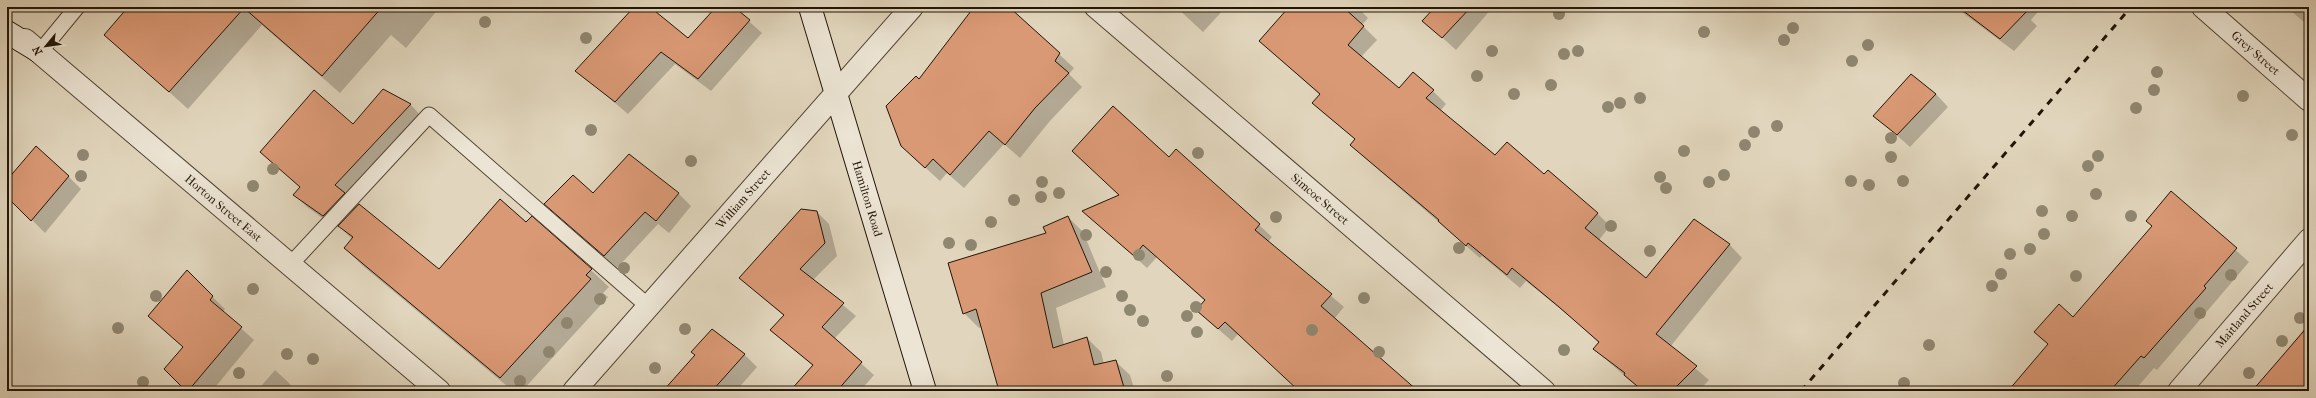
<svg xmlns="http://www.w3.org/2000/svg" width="2316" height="398" viewBox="0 0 2316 398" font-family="'IM FELL French Canon',serif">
<rect width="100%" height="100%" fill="#e1d6bd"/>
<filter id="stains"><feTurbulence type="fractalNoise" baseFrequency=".005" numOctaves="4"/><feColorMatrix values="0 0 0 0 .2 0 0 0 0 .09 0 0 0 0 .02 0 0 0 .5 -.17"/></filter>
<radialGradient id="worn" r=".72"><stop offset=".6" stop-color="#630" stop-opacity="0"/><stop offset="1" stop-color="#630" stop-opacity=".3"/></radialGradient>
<path fill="#0003" d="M 130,7 L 440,7 L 406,48 L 391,35 L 340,93 L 262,25 L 188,109 L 106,35 Z
M 636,7 L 648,7 L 688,39 L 717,7 L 733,7 L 762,33 L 711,91 L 675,64 L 628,114 L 577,71 Z
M 976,7 L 1008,7 L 1074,68 L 1069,74 L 1082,87 L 1049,122 L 1020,158 L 1004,144 L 964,188 L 947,173 L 940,181 L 917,160 L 920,80 Z
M 1176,7 L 1226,7 L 1203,32 Z
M 1291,7 L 1357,7 L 1368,18 L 1362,25 L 1377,40 L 1361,57 L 1400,90 L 1433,91 L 1446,104 L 1440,111 L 1495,157 L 1545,175 L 1597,213 L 1610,226 L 1599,240 L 1646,279 L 1729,244 L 1742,258 L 1670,347 L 1709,380 L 1698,391 L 1642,391 L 1594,349 L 1599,343 L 1574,320 L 1526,281 L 1520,288 L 1482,256 L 1480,258 L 1365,158 L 1351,145 L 1356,140 L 1314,103 L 1320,95 L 1261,41 Z
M 1437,7 L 1493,7 L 1456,50 L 1424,21 Z
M 1955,7 L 2042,7 L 2031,20 L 2037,26 L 2014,51 Z
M 2286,7 L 2309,7 L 2309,26 Z
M 384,90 L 411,105 L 423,118 L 348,197 L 357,207 L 439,271 L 526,224 L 591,270 L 609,287 L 603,293 L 608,297 L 522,391 L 513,391 L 363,266 L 345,248 L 353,240 L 339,226 L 336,228 L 307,207 L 295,195 L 301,188 L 261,152 L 353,126 Z
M 1936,94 L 1948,107 L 1910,147 L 1875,116 Z
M 1073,151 L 1169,159 L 1259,225 L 1272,237 L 1268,242 L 1344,307 L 1334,319 L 1415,391 L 1298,391 L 1287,378 L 1238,334 L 1232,341 L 1210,322 L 1197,310 L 1205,301 L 1157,257 L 1147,268 L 1084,211 L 1120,196 Z
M 629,155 L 679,194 L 691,206 L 669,233 L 658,224 L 617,268 L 558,216 L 593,195 Z
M 68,176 L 81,189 L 45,233 L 7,195 L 7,182 Z
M 2172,193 L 2249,262 L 2157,370 L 2154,368 L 2134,391 L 2009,391 L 2049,345 L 2036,332 L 2073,318 L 2153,227 Z
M 817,212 L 829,224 L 837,256 L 813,280 L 856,316 L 834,339 L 874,375 L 860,391 L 792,391 L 813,366 L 771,330 L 784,316 L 740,278 Z
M 1068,217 L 1083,232 L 1106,287 L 1056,308 L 1064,345 L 1087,338 L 1101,352 L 1104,364 L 1115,361 L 1130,375 L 1135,391 L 1000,391 L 982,327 L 979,328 L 964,313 L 1047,234 Z
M 187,272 L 225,309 L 223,312 L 254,340 L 212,391 L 187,391 L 184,348 L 150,316 Z
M 2309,323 L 2309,391 L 2253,391 L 2289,350 L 2288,349 Z
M 744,354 L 757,367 L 736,391 L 665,391 Z
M 275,370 L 288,382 L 296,391 L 257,391 Z"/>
<path fill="#da9975" stroke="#231407" d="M 128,7 L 382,7 L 322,76 L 244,8 L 169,92 L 104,35 Z
M 634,7 L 650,7 L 688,38 L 716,7 L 734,7 L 750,20 L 698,79 L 661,52 L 615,102 L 575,71 Z
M 974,7 L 1009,7 L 1060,53 L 1055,61 L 1069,73 L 1035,108 L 1005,145 L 989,131 L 950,175 L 933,159 L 925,168 L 901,146 L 886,106 L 916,76 L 919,79 Z
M 1289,7 L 1343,7 L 1364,26 L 1348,45 L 1399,88 L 1413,72 L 1434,90 L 1426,98 L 1495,155 L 1507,142 L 1544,174 L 1548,170 L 1598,213 L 1585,228 L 1646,278 L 1694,219 L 1730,244 L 1656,334 L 1697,366 L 1672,391 L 1643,391 L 1624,375 L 1625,373 L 1593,349 L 1599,342 L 1559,307 L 1512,268 L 1507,275 L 1468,243 L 1466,246 L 1438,221 L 1439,220 L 1350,145 L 1355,139 L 1312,103 L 1320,94 L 1259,41 Z
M 1435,7 L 1471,7 L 1442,38 L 1422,21 Z
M 1958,7 L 2031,7 L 2000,39 Z
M 1911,74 L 1936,94 L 1897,135 L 1873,116 Z
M 383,89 L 411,104 L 335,185 L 345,193 L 323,216 L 293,195 L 300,187 L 260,152 L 314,90 L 353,124 Z
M 1113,106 L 1169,157 L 1176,149 L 1260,224 L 1255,230 L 1332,294 L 1321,306 L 1418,391 L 1299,391 L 1225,322 L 1218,329 L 1196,310 L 1205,300 L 1143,245 L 1134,256 L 1082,211 L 1119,195 L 1072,151 Z
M 36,146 L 69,176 L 31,221 L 7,197 L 7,180 Z
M 629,154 L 679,193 L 656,221 L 645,212 L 604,256 L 544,204 L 573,175 L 593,193 Z
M 2171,191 L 2237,248 L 2204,286 L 2206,288 L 2144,358 L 2141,356 L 2110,391 L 2008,391 L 2048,344 L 2034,332 L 2059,304 L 2073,317 L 2152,226 L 2146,221 Z
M 500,199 L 526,222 L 532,216 L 592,269 L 586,275 L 591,279 L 500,378 L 344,248 L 353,237 L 338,226 L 359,204 L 439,269 Z
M 801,209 L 817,211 L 825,243 L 800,269 L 844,303 L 822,327 L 862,362 L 837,391 L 790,391 L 813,365 L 770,330 L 784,315 L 739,278 Z
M 1068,216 L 1092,272 L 1041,293 L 1053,348 L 1087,337 L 1094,365 L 1116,360 L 1125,391 L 999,391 L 976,309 L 963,314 L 948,263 L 1046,233 L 1043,227 Z
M 187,270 L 213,296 L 210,300 L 242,327 L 188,391 L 186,391 L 164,369 L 183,347 L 148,316 Z
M 2309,325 L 2309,391 L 2252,391 Z
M 712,329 L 745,354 L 712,391 L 663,391 L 695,355 L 691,352 Z"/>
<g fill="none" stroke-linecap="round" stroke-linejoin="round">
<g stroke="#524434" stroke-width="17">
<path id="service" d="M 40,52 L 77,7
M 290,265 L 429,115 L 649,307"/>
</g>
<g stroke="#524434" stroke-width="24">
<g id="minor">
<path id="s1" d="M 1096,7 L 1544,391"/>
<path id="s2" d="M 574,391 L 912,7"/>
<path id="s3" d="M 2179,391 L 2309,240"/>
</g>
</g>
<g stroke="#524434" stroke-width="24">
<g id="tertiary">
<path id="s4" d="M 2203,7 L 2309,100"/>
<path id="s5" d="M 25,40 L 439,391"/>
</g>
</g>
<g stroke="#231407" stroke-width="24">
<g id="secondary">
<path id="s6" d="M 810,7 L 925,391"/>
<path d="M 7,32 L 40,52"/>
</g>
</g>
<use href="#service" stroke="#ece4d4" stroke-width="15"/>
<use href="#minor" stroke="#ece4d4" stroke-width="22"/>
<use href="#tertiary" stroke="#ece4d4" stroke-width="22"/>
<use href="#secondary" stroke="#ece4d4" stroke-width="22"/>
<path stroke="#231407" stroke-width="3" stroke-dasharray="7 7" stroke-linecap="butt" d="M 1801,391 L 2131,7"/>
</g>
<g fill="#908771">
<circle cx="1559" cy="14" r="6"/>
<circle cx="485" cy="22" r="6"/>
<circle cx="1793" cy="28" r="6"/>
<circle cx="1704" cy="32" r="6"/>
<circle cx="586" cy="38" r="6"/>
<circle cx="1784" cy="40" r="6"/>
<circle cx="1868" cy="45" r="6"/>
<circle cx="1492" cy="51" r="6"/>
<circle cx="1578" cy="51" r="6"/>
<circle cx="1564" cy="54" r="6"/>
<circle cx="1852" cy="61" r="6"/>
<circle cx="2157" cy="72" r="6"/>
<circle cx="1477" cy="76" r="6"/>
<circle cx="1551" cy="85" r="6"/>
<circle cx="2154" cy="90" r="6"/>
<circle cx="1514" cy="94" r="6"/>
<circle cx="2243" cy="96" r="6"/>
<circle cx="1640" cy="98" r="6"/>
<circle cx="1620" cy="103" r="6"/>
<circle cx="1608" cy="107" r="6"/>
<circle cx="2136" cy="108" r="6"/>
<circle cx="1777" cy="126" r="6"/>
<circle cx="591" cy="130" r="6"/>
<circle cx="1754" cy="132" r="6"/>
<circle cx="2292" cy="135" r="6"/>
<circle cx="1891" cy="138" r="6"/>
<circle cx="1745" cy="145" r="6"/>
<circle cx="1684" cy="151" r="6"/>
<circle cx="1198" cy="153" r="6"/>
<circle cx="83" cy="155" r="6"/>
<circle cx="2098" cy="156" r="6"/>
<circle cx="1891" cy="157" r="6"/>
<circle cx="691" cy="161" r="6"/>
<circle cx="2088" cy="166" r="6"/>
<circle cx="273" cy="169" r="6"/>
<circle cx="1724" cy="175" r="6"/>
<circle cx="81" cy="176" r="6"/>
<circle cx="1660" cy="177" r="6"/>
<circle cx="1851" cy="181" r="6"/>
<circle cx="1903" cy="181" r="6"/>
<circle cx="1042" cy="182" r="6"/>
<circle cx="1709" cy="182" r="6"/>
<circle cx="1869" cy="185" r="6"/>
<circle cx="253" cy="186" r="6"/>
<circle cx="1666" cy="188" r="6"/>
<circle cx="1059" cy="193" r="6"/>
<circle cx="2096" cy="194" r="6"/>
<circle cx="1041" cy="197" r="6"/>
<circle cx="1014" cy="200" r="6"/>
<circle cx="2042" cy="211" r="6"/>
<circle cx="2072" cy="216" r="6"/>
<circle cx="2131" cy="216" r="6"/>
<circle cx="1276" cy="217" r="6"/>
<circle cx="991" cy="222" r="6"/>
<circle cx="1611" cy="226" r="6"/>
<circle cx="2044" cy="234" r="6"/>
<circle cx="1086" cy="235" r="6"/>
<circle cx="949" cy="243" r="6"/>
<circle cx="971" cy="245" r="6"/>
<circle cx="1459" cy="248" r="6"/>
<circle cx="2030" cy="249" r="6"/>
<circle cx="1650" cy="251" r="6"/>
<circle cx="2010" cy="254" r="6"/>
<circle cx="1139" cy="255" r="6"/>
<circle cx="624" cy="268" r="6"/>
<circle cx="1106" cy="272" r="6"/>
<circle cx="2001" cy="274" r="6"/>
<circle cx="2231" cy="275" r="6"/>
<circle cx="2076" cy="276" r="6"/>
<circle cx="1992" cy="286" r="6"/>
<circle cx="253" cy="289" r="6"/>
<circle cx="156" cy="296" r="6"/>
<circle cx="1122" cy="296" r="6"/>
<circle cx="1364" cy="298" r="6"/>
<circle cx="600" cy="299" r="6"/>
<circle cx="1196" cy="307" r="6"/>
<circle cx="1130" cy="310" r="6"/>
<circle cx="2200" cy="313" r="6"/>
<circle cx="1187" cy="316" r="6"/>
<circle cx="2300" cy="318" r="6"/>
<circle cx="1143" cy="321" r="6"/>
<circle cx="567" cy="323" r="6"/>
<circle cx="118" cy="328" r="6"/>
<circle cx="685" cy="329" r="6"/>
<circle cx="1312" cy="330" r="6"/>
<circle cx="1197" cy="332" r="6"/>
<circle cx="2282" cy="341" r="6"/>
<circle cx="1929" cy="345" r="6"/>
<circle cx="1564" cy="350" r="6"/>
<circle cx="549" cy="352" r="6"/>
<circle cx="1379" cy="352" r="6"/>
<circle cx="287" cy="354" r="6"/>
<circle cx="313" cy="359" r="6"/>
<circle cx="655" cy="368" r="6"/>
<circle cx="239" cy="373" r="6"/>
<circle cx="2249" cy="373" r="6"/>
<circle cx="1167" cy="376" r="6"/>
<circle cx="520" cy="381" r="6"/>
<circle cx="143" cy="382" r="6"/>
<circle cx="1904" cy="383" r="6"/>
</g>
<g text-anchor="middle" stroke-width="4" stroke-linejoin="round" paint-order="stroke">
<g font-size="12" fill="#231407" stroke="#ece4d4">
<text dy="4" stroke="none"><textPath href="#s4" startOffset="70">Grey Street</textPath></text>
<text dy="4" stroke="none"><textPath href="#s6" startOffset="200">Hamilton Road</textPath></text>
<text dy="4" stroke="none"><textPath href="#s1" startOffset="295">Simcoe Street</textPath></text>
<text dy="4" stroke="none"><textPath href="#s2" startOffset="256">William Street</textPath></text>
<text dy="4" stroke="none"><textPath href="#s5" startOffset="260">Horton Street East</textPath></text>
<text dy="4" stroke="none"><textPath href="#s3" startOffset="100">Maitland Street</textPath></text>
</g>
</g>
<rect width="2316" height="398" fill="none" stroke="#e1d6bd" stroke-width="24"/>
<rect x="8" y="8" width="2300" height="382" fill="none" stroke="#231407" stroke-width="2"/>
<rect x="12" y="12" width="2292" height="374" fill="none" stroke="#231407"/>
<g transform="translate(46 46) rotate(241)" stroke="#ece4d4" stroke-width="3" paint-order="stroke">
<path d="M0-3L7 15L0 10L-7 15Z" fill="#231407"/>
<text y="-6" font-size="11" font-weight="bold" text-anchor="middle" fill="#231407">N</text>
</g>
<rect width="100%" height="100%" filter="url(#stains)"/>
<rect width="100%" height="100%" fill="url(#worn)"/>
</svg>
